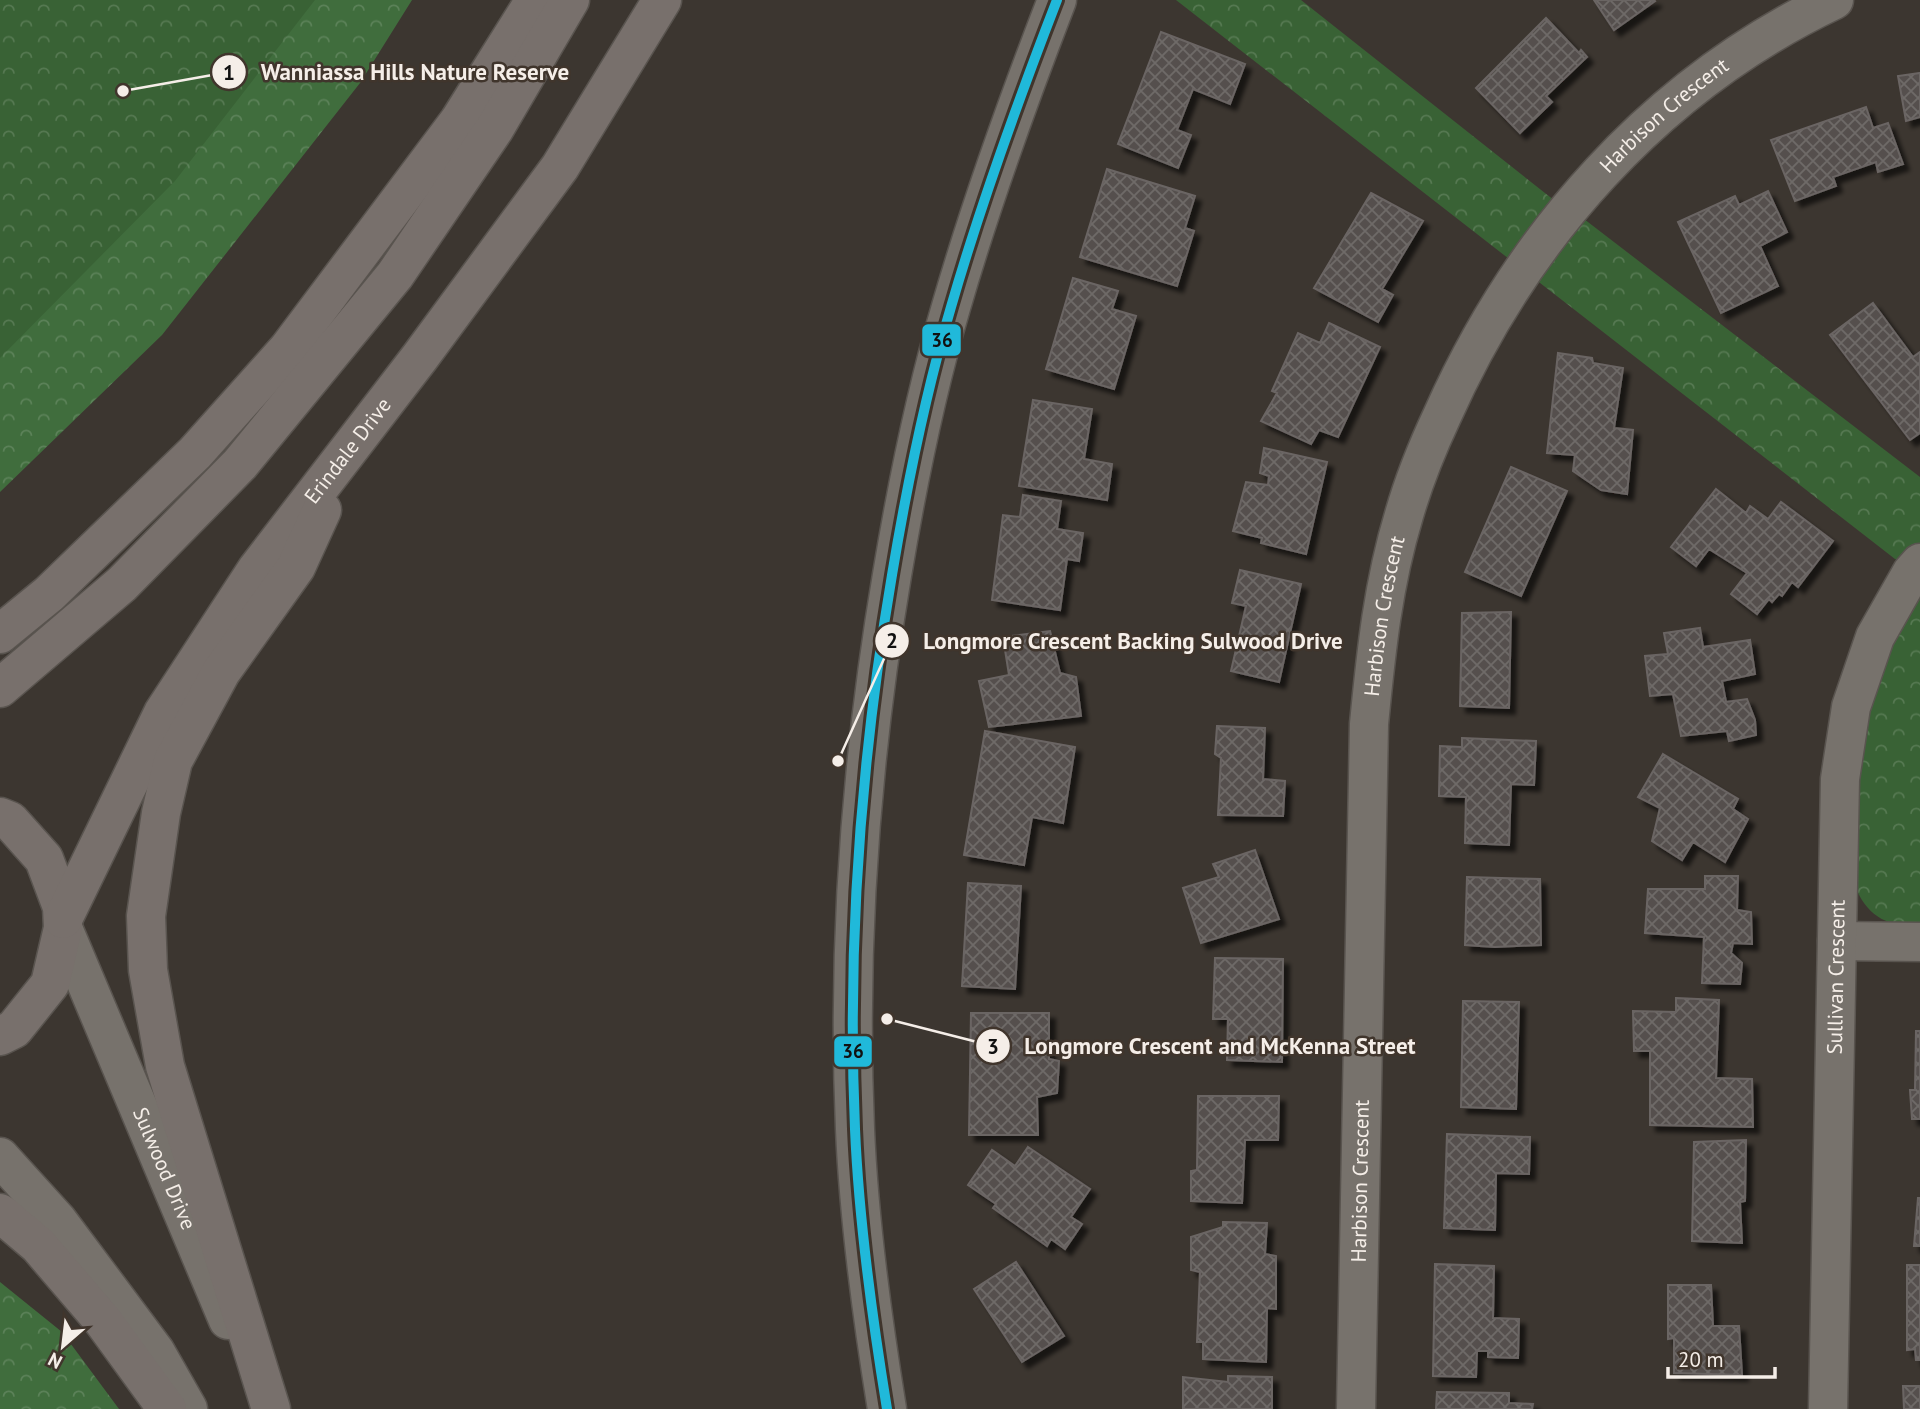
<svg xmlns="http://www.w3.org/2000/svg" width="1920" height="1409" viewBox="0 0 1920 1409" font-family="'PT Sans',sans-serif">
<defs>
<pattern id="forest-crowns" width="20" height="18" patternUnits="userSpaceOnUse" patternTransform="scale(1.75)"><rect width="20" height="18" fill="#406d3d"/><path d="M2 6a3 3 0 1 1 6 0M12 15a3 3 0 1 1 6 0" fill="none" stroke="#5c8259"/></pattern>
<pattern id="park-crowns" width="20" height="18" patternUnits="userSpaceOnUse" patternTransform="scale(1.75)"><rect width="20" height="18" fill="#396235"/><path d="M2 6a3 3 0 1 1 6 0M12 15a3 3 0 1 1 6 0" fill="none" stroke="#567952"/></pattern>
<pattern id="building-cross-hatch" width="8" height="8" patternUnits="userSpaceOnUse" patternTransform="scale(1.75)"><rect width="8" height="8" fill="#55504e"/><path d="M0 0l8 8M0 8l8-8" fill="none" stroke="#6e6a68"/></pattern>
<filter id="shadow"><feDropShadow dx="6" dy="6" stdDeviation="2" flood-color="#0009"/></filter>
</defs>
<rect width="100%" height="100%" fill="#3c3630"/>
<path fill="url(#forest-crowns)" d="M 0,0 L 412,0 L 360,83 L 162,335 L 0,492 Z
M 0,1282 L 62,1332 L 119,1409 L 0,1409 Z"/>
<path fill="url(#park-crowns)" d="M 0,0 L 315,0 L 175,181 L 0,358 Z
M 1176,0 L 1301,0 L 1550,197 L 1584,219 L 1920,477 L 1920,570 L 1895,559 Z
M 1920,592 L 1920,928 C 1888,925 1870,919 1856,889 L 1859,737 L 1881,661 Z"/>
<path fill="url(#building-cross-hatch)" stroke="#6b6564" stroke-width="2" filter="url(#shadow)" d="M 1594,0 L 1654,0 L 1655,1 L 1614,30 Z
M 1546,18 L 1579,53 L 1581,50 L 1587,57 L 1546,96 L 1552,102 L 1520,133 L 1476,88 Z
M 1161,32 L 1245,64 L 1230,104 L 1193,89 L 1177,130 L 1191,135 L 1178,168 L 1118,144 Z
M 1920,73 L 1920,117 L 1906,121 L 1898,76 Z
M 1866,107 L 1873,128 L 1888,123 L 1903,164 L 1878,172 L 1876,162 L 1833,177 L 1836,186 L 1795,201 L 1771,140 Z
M 1107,169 L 1195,196 L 1185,228 L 1194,231 L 1177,286 L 1080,257 Z
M 1768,191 L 1787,232 L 1760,246 L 1778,286 L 1721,313 L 1678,222 L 1735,196 L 1739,205 Z
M 1371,193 L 1423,221 L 1382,289 L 1393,295 L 1378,322 L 1314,288 Z
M 1073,278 L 1118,291 L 1112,309 L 1136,316 L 1114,389 L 1046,369 Z
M 1873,303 L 1913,357 L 1920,352 L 1920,433 L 1910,440 L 1830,335 Z
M 1329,323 L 1380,347 L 1338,437 L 1319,430 L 1311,444 L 1261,421 L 1277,393 L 1272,391 L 1298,333 L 1320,343 Z
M 1558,353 L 1592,358 L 1593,363 L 1623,368 L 1614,428 L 1633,430 L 1627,494 L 1601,490 L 1573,471 L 1575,455 L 1547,453 Z
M 1033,400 L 1092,409 L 1084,459 L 1112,464 L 1107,500 L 1019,486 Z
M 1264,448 L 1327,462 L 1306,554 L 1261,543 L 1262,538 L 1233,531 L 1246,482 L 1268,485 L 1269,476 L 1260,473 Z
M 1511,467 L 1567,491 L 1521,596 L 1465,572 Z
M 1716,489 L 1746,513 L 1750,506 L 1768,519 L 1781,502 L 1833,541 L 1798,587 L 1792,582 L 1782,596 L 1779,594 L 1772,602 L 1769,599 L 1757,614 L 1731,594 L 1747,573 L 1709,549 L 1696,566 L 1671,547 Z
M 1023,495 L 1061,501 L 1057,529 L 1083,533 L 1079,561 L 1067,559 L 1060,610 L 992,600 L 1003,515 L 1020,517 Z
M 1240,570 L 1301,584 L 1279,682 L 1231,671 L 1246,606 L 1232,603 Z
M 1511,612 L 1509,708 L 1460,706 L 1462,613 Z
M 1700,628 L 1703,647 L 1750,640 L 1755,674 L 1722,681 L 1726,702 L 1747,699 L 1755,720 L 1756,735 L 1729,741 L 1727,731 L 1681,736 L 1673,694 L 1650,696 L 1645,656 L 1668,654 L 1664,633 Z
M 1050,631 L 1060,673 L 1076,677 L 1081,716 L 989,727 L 979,681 L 1009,675 L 1003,637 Z
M 1217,726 L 1265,728 L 1263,779 L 1285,781 L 1283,816 L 1218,815 L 1221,758 L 1215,754 Z
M 985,731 L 1075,747 L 1063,823 L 1032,817 L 1024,865 L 964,855 Z
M 1462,738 L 1536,741 L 1534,785 L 1511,784 L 1509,845 L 1465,843 L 1466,797 L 1439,796 L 1440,746 L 1462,747 Z
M 1663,754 L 1738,799 L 1733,809 L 1748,819 L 1725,862 L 1693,842 L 1682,860 L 1652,841 L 1660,808 L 1638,797 Z
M 1255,850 L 1279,919 L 1201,943 L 1183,888 L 1219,877 L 1213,864 Z
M 1705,876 L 1738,876 L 1737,910 L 1751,912 L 1752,944 L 1733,943 L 1731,953 L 1742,963 L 1740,984 L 1702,983 L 1704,937 L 1645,933 L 1648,889 L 1705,889 Z
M 1467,877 L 1540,879 L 1541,945 L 1495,947 L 1465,945 Z
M 968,883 L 1021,886 L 1015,989 L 962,986 Z
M 1215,958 L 1283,959 L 1282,1062 L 1227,1060 L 1228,1019 L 1213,1019 Z
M 1676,998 L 1719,1000 L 1716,1078 L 1752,1079 L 1753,1127 L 1650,1125 L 1650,1051 L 1634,1051 L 1633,1011 L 1676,1012 Z
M 1463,1001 L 1519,1002 L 1516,1109 L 1461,1107 Z
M 971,1013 L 1049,1013 L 1049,1059 L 1059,1061 L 1057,1093 L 1037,1097 L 1038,1135 L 969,1135 Z
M 1916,1031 L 1920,1031 L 1920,1119 L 1912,1119 L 1910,1090 L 1915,1090 Z
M 1198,1096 L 1279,1096 L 1278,1140 L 1245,1140 L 1242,1203 L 1191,1201 L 1191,1171 L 1197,1170 Z
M 1447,1134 L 1530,1137 L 1529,1174 L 1496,1173 L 1495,1230 L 1444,1228 Z
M 1746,1140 L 1745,1201 L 1740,1202 L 1742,1243 L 1692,1241 L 1694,1142 Z
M 1028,1147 L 1090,1189 L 1071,1217 L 1082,1224 L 1065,1249 L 1051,1239 L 1047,1246 L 993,1208 L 996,1204 L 968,1185 L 992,1150 L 1015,1166 Z
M 1918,1198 L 1920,1198 L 1920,1246 L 1914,1246 Z
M 1223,1222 L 1267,1223 L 1265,1254 L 1276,1256 L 1276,1309 L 1267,1308 L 1266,1362 L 1203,1359 L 1203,1342 L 1197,1342 L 1200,1272 L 1191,1270 L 1191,1237 L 1223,1227 Z
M 1016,1262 L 1064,1336 L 1022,1362 L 974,1289 Z
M 1435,1264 L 1494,1266 L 1493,1318 L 1519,1319 L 1518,1358 L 1488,1357 L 1488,1351 L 1477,1351 L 1476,1377 L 1433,1376 Z
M 1907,1265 L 1920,1265 L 1920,1360 L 1916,1360 L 1915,1349 L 1907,1350 Z
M 1668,1285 L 1711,1285 L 1713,1326 L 1739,1326 L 1742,1375 L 1674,1373 L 1674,1338 L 1668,1339 Z
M 1228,1376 L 1272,1377 L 1272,1409 L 1183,1409 L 1183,1377 L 1228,1382 Z
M 1903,1386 L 1920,1386 L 1920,1409 L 1904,1409 Z
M 1437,1392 L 1509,1393 L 1509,1403 L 1533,1404 L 1532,1409 L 1436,1409 Z"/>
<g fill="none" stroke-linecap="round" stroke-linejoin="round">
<g stroke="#59544f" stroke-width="41">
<g id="minor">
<path d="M 1837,941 L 1920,942"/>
<path d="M 887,1409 C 872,1317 859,1223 855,1129 C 847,944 861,758 892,575 C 907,485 925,395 951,307 C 981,203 1018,101 1057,0"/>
<path id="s1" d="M 1356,1409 L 1369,724 C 1376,652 1383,584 1404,515 C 1414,480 1427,448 1442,416 C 1522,236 1655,85 1834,0"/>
<path id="s2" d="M 1828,1409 L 1840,779 L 1851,707 L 1875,637 L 1912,572 L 1920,563"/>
</g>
</g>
<g stroke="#59544f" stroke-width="41">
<g id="secondary">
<path id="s3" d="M 63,928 L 228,1320"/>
<path d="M 0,1157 L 58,1221 L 155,1351 L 188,1409"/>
</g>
</g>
<g stroke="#59544f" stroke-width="41">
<g id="primary">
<path d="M 0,634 L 49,594 L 195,453 L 288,349 L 459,121 L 535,0"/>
<path d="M 0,688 L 122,584 L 240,464 L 395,275 L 495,128 L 570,0"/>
<path d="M 0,817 L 10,821 L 44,859 L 62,907 L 63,928 L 50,984 L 14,1029 L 0,1036"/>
<path id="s4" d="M 63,919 L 163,713 L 257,569 L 420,357 L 560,167 L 662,0"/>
<path d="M 0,1213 L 38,1245 L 103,1321 L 167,1409"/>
<path d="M 271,1409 L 165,1066 L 148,970 L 146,916 L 161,813 L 173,761 L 221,672 L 296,567 L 322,510"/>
</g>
</g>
<use href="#minor" stroke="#77726c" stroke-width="38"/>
<use href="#secondary" stroke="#77726c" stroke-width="38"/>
<use href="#primary" stroke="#78706c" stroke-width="38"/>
<g stroke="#40352c" stroke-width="16">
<path id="bus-1" d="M 887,1409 C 872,1317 859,1223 855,1129 C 847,944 861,758 892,575 C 907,485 925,395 951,307 C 981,203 1018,101 1057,0"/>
</g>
<use href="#bus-1" stroke="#20b9da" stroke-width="10"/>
</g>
<g text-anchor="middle" stroke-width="5" stroke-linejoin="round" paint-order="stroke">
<g font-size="21" fill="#f5eee8" stroke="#40352c">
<text dy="7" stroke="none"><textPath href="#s1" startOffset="1381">Harbison Crescent</textPath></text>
<text dy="7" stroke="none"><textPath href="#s4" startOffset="550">Erindale Drive</textPath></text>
<text dy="7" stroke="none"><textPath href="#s1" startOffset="794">Harbison Crescent</textPath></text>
<text dy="7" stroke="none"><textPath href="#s2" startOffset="432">Sullivan Crescent</textPath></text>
<text dy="7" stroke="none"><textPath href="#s3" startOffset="261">Sulwood Drive</textPath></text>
<text dy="7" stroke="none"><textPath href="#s1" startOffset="228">Harbison Crescent</textPath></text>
</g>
</g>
<path fill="none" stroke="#f5eee8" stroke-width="2.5" d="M123 91L229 72M838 761L892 641M887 1019L993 1046"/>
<g fill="#f5eee8" stroke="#40352c" stroke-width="2.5">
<circle cx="123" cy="91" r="7"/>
<circle cx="838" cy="761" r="7"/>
<circle cx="887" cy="1019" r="7"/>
<circle cx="229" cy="72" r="18"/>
<circle cx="892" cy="641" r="18"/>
<circle cx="993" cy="1046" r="18"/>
</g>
<g font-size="21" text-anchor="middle" font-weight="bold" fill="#111">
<text x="229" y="80">1</text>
<text x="892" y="648">2</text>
<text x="993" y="1054">3</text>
</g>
<g font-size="23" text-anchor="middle" font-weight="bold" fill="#f5eee8" stroke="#40352c" stroke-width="5" stroke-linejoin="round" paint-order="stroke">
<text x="415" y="80">Wanniassa Hills Nature Reserve</text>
<text x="1133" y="649">Longmore Crescent Backing Sulwood Drive</text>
<text x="1220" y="1054">Longmore Crescent and McKenna Street</text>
</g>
<g stroke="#40352c" stroke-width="2.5">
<rect x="921" y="323" width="41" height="34" rx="7" fill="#20b9da"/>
<rect x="833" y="1035" width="40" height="33" rx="7" fill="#20b9da"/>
</g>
<g font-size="19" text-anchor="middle" font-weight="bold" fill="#111">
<text x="942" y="347">36</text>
<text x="853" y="1058">36</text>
</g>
<g transform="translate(63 1346) rotate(208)" stroke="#40352c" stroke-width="5" paint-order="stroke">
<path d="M0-5L12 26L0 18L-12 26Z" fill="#f5eee8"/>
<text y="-10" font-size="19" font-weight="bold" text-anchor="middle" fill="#f5eee8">N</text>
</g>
<path d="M1668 1367v10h107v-10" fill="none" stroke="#f5eee8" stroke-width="3.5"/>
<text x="1678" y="1367" font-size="21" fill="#f5eee8" stroke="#40352c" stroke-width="5" paint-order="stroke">20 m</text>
</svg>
